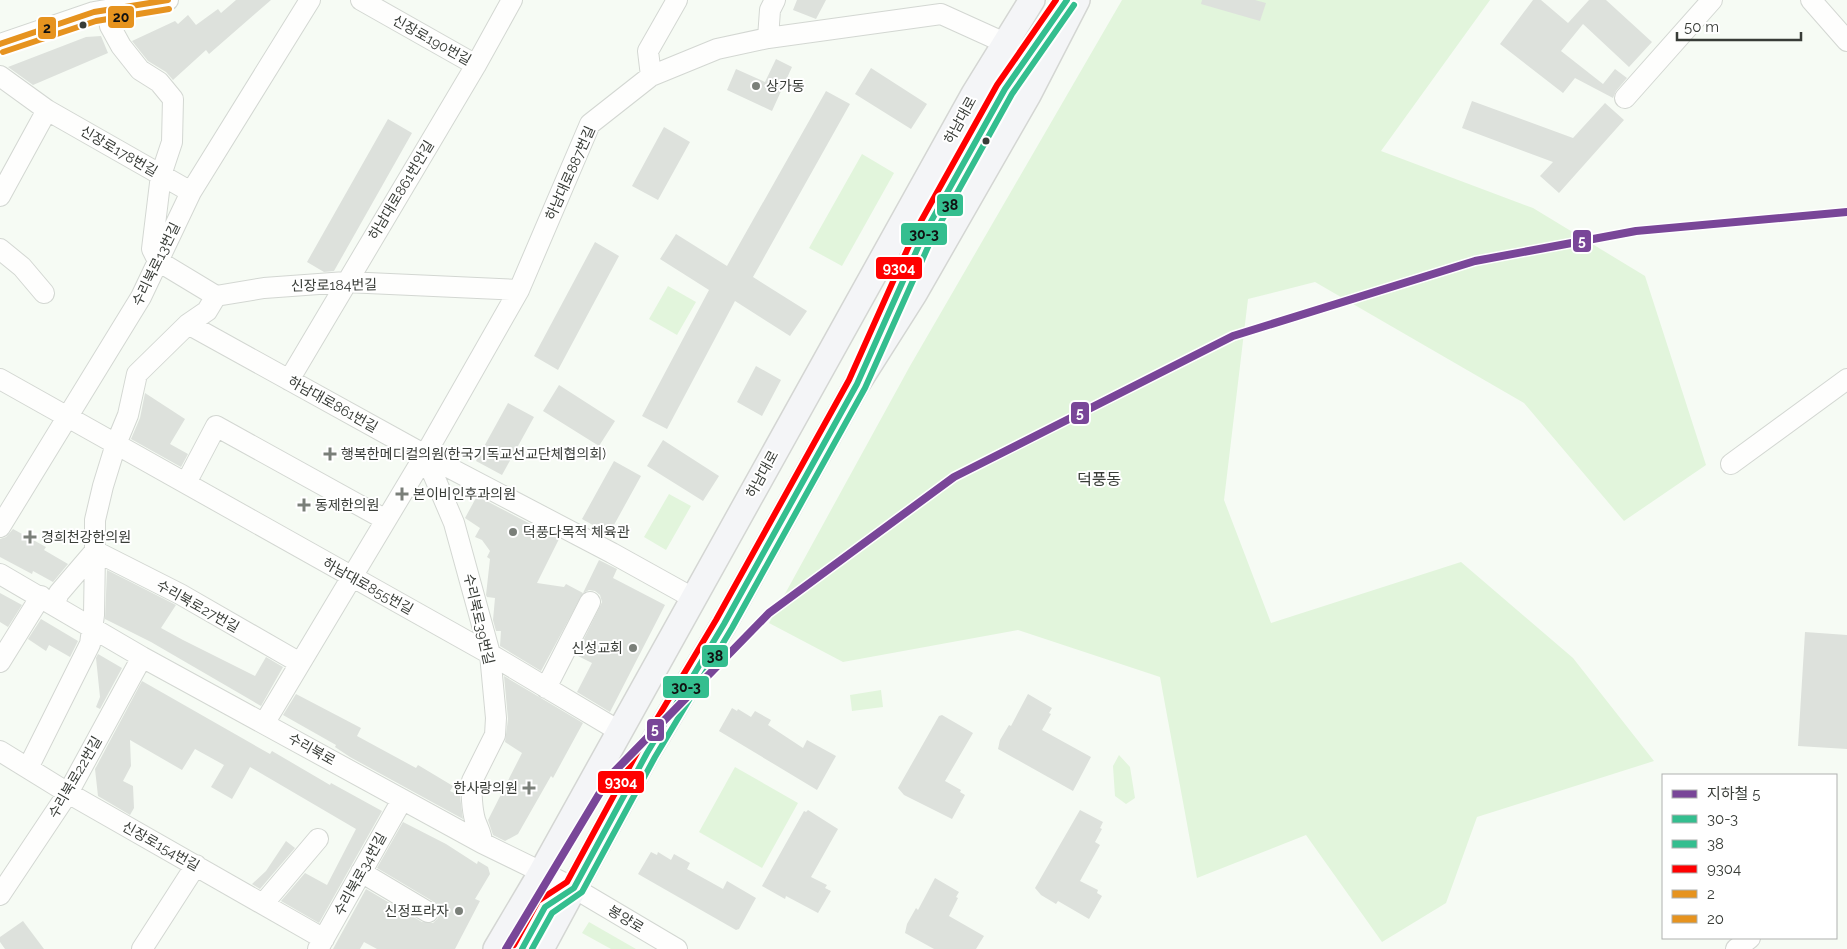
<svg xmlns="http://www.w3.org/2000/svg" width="1847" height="949" viewBox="0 0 1847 949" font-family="Raleway,'Noto Sans KR',sans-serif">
<rect width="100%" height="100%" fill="#f6fbf4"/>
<path fill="#e2f5dc" d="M 1122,0 L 1490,0 L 1381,151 L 1533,208 L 1645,276 L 1706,465 L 1624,521 L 1524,403 L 1315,282 L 1248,299 L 1224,500 L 1271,623 L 1461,562 L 1573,658 L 1654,761 L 1477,817 L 1446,903 L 1382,942 L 1306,835 L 1197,878 L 1160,677 L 1018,630 L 843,662 L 769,623 L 910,366 Z
M 862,154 L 894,173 L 842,266 L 809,248 Z
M 668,286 L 696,302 L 677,335 L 649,319 Z
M 669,494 L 691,506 L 666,550 L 644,537 Z
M 881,690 L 883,707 L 852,711 L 850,695 Z
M 1119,755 L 1130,767 L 1135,798 L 1126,804 L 1115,796 L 1113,766 Z
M 735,767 L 798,803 L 762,868 L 699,832 Z
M 589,922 L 636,949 L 611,949 L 582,933 Z"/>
<path fill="#dde1dc" d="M 236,0 L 271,0 L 209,54 L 206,50 L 173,80 L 166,72 L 148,61 L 132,41 L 175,21 L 178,24 L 188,15 L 196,25 L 218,9 L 221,13 Z
M 797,0 L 826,0 L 816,19 L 793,10 Z
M 1202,0 L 1255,0 L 1266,3 L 1260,21 L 1201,4 Z
M 1533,0 L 1541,0 L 1568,23 L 1589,0 L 1606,0 L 1652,42 L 1629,67 L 1583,24 L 1561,51 L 1603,84 L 1615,69 L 1627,78 L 1616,91 L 1613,98 L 1575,78 L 1563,93 L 1500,44 Z
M 101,36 L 108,53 L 33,85 L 8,67 L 86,37 Z
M 776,59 L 792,67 L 772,111 L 727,90 L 736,69 L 765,82 Z
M 871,68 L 927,104 L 911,129 L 855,94 Z
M 826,91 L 850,104 L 753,277 L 807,311 L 790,336 L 735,301 L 667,429 L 642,416 L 709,290 L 660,259 L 676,234 L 727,266 Z
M 1472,101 L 1573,138 L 1605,103 L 1624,120 L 1559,193 L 1540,176 L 1553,162 L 1462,128 Z
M 388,119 L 412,133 L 334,271 L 324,272 L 307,262 Z
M 664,127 L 690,142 L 658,200 L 632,186 Z
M 595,242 L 619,256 L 558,370 L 534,356 Z
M 756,366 L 781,380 L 762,416 L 737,402 Z
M 559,385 L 615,421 L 599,446 L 543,411 Z
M 145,393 L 185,419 L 170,444 L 188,454 L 181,467 L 131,439 L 140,418 Z
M 508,403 L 534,417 L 502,475 L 476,461 Z
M 663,440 L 719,476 L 703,501 L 647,466 Z
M 614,461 L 641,476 L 609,534 L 582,519 Z
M 477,496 L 559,539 L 537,583 L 564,587 L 566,584 L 583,593 L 541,671 L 500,646 L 501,631 L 496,631 L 493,620 L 495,598 L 487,597 L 486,595 L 490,559 L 487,557 L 490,551 L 482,540 L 475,537 L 480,528 L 465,518 Z
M 13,529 L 46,547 L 44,550 L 68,564 L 53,582 L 33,571 L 32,574 L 0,557 L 0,539 L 6,537 Z
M 599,560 L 617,569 L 613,578 L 665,605 L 610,712 L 577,692 L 592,663 L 576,655 L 602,602 L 600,595 L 595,591 L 589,590 L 583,593 Z
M 107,570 L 176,605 L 161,628 L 183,640 L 255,676 L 266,657 L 283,667 L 261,706 L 151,642 L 105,619 Z
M 0,593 L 22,605 L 8,627 L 0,622 Z
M 41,619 L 78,641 L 70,657 L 49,645 L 46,651 L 28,639 Z
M 1805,632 L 1847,635 L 1847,749 L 1798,746 Z
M 98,654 L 122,668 L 100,709 L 96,707 L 100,697 L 96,658 Z
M 504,676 L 583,723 L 553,778 L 551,776 L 518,834 L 505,841 L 493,835 L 488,820 L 522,753 L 505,742 L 508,719 Z
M 142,681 L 270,754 L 272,751 L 330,785 L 331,783 L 382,811 L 319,923 L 281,901 L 305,873 L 327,885 L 356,829 L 250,767 L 232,799 L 211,787 L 224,765 L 195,749 L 182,770 L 130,740 L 131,766 L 123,781 L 133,786 L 134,808 L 130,815 L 98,796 L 95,769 Z
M 296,694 L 361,728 L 357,736 L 416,768 L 418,765 L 453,786 L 450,791 L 460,796 L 463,819 L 350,757 L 335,747 L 336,745 L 283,715 Z
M 1028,694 L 1052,708 L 1049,713 L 1051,714 L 1042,730 L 1091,757 L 1073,791 L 998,749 L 1000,740 L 1009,725 L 1011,726 Z
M 732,708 L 737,711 L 738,709 L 751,717 L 755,711 L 771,720 L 768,725 L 803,748 L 807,740 L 836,756 L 817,790 L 719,731 Z
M 942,715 L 973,733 L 945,781 L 961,790 L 960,792 L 965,795 L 952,819 L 904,795 L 898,788 L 939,716 Z
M 808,810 L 838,829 L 811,877 L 827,885 L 825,888 L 831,891 L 818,913 L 786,896 L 785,899 L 762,886 L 804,811 L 806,812 Z
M 1080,810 L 1103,822 L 1100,828 L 1102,829 L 1095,842 L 1100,845 L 1080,881 L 1098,890 L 1097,893 L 1102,896 L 1089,919 L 1058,901 L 1056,904 L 1041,895 L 1035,888 Z
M 403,822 L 446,844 L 477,864 L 478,861 L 488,867 L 490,874 L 475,899 L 480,901 L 455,949 L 377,949 L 364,942 L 360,949 L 333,949 L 366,889 L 422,922 L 433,923 L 438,918 L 439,907 L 434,902 L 377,868 Z
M 286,841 L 295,848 L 260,889 L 252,884 L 266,871 Z
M 651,852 L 657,855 L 658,852 L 671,860 L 674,854 L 690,863 L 687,869 L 723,889 L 727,881 L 756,898 L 739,929 L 736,930 L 638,874 Z
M 935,878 L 959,892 L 956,897 L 958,898 L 949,916 L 984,936 L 976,949 L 934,949 L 905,933 L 907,924 L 916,908 L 918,910 Z
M 23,921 L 44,949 L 5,949 L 0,942 L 0,937 Z"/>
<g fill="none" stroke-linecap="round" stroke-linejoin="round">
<g stroke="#d3d7d2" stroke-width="22">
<path id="minor" d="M 361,0 L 476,65
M 1811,0 L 1847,41
M 107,10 L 110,26 L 121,46 L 140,70 L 159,82 L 173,99 L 172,142 L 161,175 L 152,249 L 158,261 L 216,296 L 264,288 L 346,282 L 519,290
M 768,38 L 770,10 L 775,0
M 0,44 L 94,12 L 168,0
M 0,76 L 47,110 L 191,192
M 651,76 L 648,51 L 677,0
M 1625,98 L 1712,0
M 0,196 L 47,110
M 0,249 L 22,267 L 44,293
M 188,324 L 425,455 L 612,553 L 693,598
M 881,330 L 924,234 L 1005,89 L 1067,0
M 0,379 L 490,654 L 619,731
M 289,380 L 476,65 L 512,0
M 425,455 L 454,523 L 490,654 L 496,718 L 495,735 L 472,781 C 471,792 472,809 475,820 C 478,829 482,834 482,843
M 1731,464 L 1847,379
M 186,483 L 216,426 L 386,520
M 0,527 L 141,297 L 191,192 L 310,0
M 0,574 L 142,657 L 482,843 L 574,888 L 677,949
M 54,604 L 59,593 L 95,551 L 95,520 L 103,486 L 116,444 L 128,415 L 137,374 L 188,324 L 207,311 L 216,296
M 0,662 L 41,596
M 546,688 L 590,602
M 265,722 L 425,455 L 519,290 L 590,124 L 651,76 L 717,49 L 768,38 L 941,14 L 1005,43
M 0,751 L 68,793 L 324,939
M 28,768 L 90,644 L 94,615 L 95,551 L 180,594 L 300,663
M 361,872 L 428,912
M 0,895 L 68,793 L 142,657
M 263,904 L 318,839
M 142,949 L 196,865
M 318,949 L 402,800
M 522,949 L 545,907 L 574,888
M 1736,949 L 1750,938"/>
</g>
<g stroke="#d4d6d3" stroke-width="28">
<path id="major" d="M 496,949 L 541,873 L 974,94 L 1032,0
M 541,949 L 647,753 L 724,624 L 857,384 L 914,294 L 1028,95 L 1077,0"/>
</g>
<use href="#minor" stroke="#fefefd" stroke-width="20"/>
<use href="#major" stroke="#f4f5f7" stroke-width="25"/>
<g stroke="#fff" stroke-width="10">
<path id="bus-1" d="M 522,949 L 545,907 L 574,888 L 647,753 L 724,624 L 857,384 L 924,234 L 1005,89 L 1067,0"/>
</g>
<g stroke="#fff" stroke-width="10">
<path id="bus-2" d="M 532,949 L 552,913 L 582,892 L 655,757 L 732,628 L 865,388 L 932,238 L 1012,94 L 1074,5"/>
</g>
<g stroke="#fff" stroke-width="10">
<path id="bus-3" d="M 514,945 L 538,901 L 567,882 L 639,749 L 716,620 L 849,380 L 916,230 L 997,85 L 1056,0"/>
</g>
<g stroke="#fff" stroke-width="10">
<path id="bus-4" d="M 0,44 L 94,12 L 168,0"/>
</g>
<g stroke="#fff" stroke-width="10">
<path id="bus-5" d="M 3,52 L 96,21 L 169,9"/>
</g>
<use href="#bus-1" stroke="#34be8f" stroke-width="6"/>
<use href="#bus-2" stroke="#34be8f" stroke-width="6"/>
<use href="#bus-3" stroke="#f00" stroke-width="6"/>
<use href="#bus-4" stroke="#e6931f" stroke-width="6"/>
<use href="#bus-5" stroke="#e6931f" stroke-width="6"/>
<g stroke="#fff" stroke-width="11">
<path id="metro-1" d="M 506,949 L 610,776 L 769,613 L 954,477 L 1233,336 L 1475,261 L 1636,231 L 1847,212"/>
</g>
<use href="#metro-1" stroke="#794698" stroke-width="8"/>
</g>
<g fill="#383c37" stroke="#fff" stroke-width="2">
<circle cx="83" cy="25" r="4.5"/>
<circle cx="986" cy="141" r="4.5"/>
</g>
<g fill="#7a7f79" stroke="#fff" stroke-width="2">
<circle cx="756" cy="86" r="5"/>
<path d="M327.5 446.5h5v5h5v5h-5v5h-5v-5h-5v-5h5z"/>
<path d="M399.5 486.5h5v5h5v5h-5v5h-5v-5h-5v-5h5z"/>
<path d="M301.5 497.5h5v5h5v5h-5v5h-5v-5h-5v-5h5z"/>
<circle cx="513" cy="532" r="5"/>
<path d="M27.5 529.5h5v5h5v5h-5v5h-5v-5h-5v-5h5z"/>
<circle cx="633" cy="648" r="5"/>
<path d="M526.5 780.5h5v5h5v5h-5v5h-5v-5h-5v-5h5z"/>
<circle cx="459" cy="911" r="5"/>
</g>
<g text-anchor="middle" stroke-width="4" stroke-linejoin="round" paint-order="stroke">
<g font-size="14" fill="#383c37" stroke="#fff">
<text transform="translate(432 40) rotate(29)" y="5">신장로190번길</text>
<text transform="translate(960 120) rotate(-61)" y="5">하남대로</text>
<text transform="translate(119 151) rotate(30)" y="5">신장로178번길</text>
<text transform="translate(570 173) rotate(-66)" y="5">하남대로887번길</text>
<text transform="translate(401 190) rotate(-59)" y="5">하남대로861번안길</text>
<text transform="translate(156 264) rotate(-64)" y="5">수리북로13번길</text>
<text transform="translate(334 285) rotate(-1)" y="5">신장로184번길</text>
<text transform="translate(333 404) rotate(29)" y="5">하남대로861번길</text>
<text transform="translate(762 474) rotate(-61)" y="5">하남대로</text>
<text transform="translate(368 586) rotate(29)" y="5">하남대로855번길</text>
<text transform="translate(198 606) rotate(29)" y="5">수리북로27번길</text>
<text transform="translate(479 619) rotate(77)" y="5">수리북로39번길</text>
<text transform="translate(312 749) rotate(29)" y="5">수리북로</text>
<text transform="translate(75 777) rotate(-60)" y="5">수리북로22번길</text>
<text transform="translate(161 846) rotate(29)" y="5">신장로154번길</text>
<text transform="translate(360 874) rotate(-61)" y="5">수리북로34번길</text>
<text transform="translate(626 919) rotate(31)" y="5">봉양로</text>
</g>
<g font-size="14" fill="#383c37" stroke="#fff" text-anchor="start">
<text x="766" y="91">상가동</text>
<text x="341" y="459">행복한메디컬의원(한국기독교선교단체협의회)</text>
<text x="413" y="499">본이비인후과의원</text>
<text x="315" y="510">동제한의원</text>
<text x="523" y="537">덕풍다목적 체육관</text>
<text x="41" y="542">경희천강한의원</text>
<text x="623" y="653" text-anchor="end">신성교회</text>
<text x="518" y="793" text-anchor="end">한사랑의원</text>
<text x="449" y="916" text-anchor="end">신정프라자</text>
</g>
<g font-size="16" fill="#383c37" stroke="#fff">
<text x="1099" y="485">덕풍동</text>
</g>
</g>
<g stroke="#fff" stroke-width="2">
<rect x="107" y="5" width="28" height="24" rx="5" fill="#e6931f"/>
<rect x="37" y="16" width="20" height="24" rx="5" fill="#e6931f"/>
<rect x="936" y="193" width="28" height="24" rx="5" fill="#34be8f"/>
<rect x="900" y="222" width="48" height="24" rx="5" fill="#34be8f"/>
<rect x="1572" y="229" width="20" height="24" rx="5" fill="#794698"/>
<rect x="875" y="256" width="48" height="24" rx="5" fill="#f00"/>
<rect x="1070" y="401" width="20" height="24" rx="5" fill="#794698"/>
<rect x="701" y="644" width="28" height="24" rx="5" fill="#34be8f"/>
<rect x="662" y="675" width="48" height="24" rx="5" fill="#34be8f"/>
<rect x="646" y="718" width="19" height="24" rx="5" fill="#794698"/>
<rect x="597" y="770" width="48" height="24" rx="5" fill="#f00"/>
</g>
<g font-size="14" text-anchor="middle" font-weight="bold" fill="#fff">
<text x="1582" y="246">5</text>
<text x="899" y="273">9304</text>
<text x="1080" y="418">5</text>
<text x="655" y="734">5</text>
<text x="621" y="787">9304</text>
</g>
<g font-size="14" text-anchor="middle" font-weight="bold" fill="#111">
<text x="121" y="22">20</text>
<text x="47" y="33">2</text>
<text x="950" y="210">38</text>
<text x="924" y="239">30-3</text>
<text x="715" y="661">38</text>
<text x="686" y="692">30-3</text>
</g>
<rect x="1662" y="774" width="175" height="165" fill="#ffffff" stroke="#afb1af"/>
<rect x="1672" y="790" width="25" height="8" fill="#794698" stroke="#afb1af"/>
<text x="1707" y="799" font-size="15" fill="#383c37">지하철 5</text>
<rect x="1672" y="815" width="25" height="8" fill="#34be8f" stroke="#afb1af"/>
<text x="1707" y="824" font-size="15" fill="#383c37">30-3</text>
<rect x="1672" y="840" width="25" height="8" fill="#34be8f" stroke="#afb1af"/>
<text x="1707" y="849" font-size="15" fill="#383c37">38</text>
<rect x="1672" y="865" width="25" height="8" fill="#ff0000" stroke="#afb1af"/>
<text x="1707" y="874" font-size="15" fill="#383c37">9304</text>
<rect x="1672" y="890" width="25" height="8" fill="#e6931f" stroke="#afb1af"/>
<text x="1707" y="899" font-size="15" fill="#383c37">2</text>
<rect x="1672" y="915" width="25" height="8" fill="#e6931f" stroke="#afb1af"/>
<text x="1707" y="924" font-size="15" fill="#383c37">20</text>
<path d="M1677 32v8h124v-8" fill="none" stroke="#383c37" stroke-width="2.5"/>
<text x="1684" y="32" font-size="15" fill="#383c37" stroke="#ffffff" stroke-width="4" paint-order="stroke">50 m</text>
</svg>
